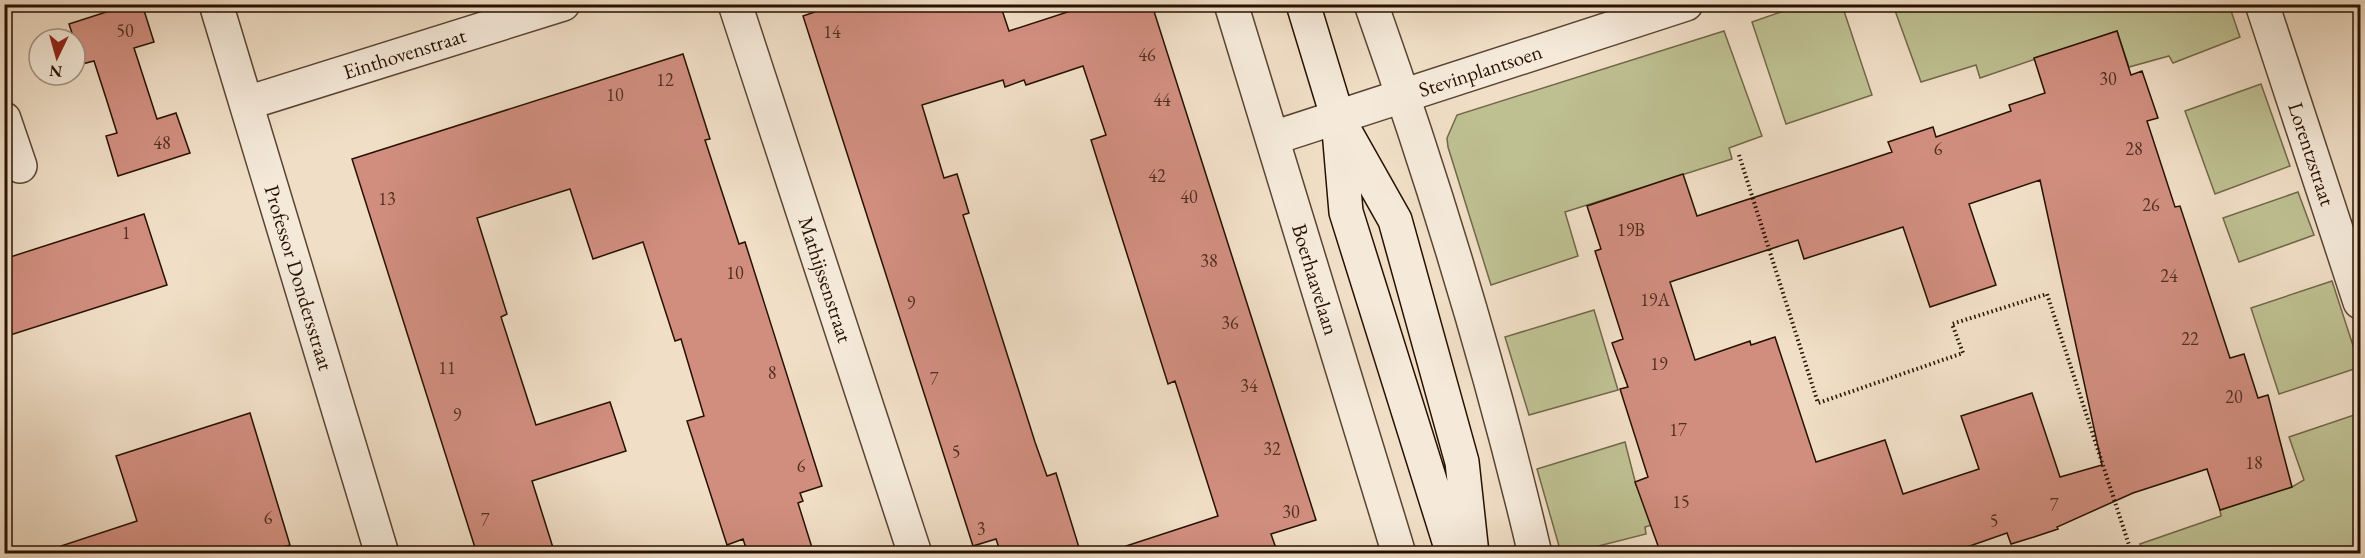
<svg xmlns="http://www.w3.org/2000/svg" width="2365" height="558" viewBox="0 0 2365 558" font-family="'EB Garamond',serif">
<rect width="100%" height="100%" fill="#f0dec6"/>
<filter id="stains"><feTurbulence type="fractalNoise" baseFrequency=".00333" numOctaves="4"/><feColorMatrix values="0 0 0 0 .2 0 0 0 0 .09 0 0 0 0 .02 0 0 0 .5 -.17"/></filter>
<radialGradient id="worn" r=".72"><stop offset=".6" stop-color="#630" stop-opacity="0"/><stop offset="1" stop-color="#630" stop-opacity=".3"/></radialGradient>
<path fill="#bec092" stroke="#726849" stroke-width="1.5" d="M 1804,4 L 1842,5 L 1872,95 L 1786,124 L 1752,22 Z
M 1893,5 L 2229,5 L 2240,37 L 2173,63 L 2169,56 L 2129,67 L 2117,31 L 1980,78 L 1976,65 L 1921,82 Z
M 1724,31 L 1762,136 L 1729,148 L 1732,159 L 1565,212 L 1578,256 L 1491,285 L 1448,147 L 1447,138 L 1457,115 Z
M 2261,84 L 2290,166 L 2215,194 L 2185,111 Z
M 2298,192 L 2314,235 L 2239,262 L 2223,218 Z
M 2332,281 L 2360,367 L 2279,394 L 2251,308 Z
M 1594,310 L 1618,390 L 1529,415 L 1505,337 Z
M 2360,413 L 2360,551 L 2353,554 L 2138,554 L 2144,551 L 2140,544 L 2221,516 L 2220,510 L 2292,487 L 2304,480 L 2289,437 Z
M 1625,442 L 1636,485 L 1655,524 L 1645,527 L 1646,534 L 1571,553 L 1561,553 L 1537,469 Z"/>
<path fill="#d18e7f" stroke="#271100" stroke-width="1.5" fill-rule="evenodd" d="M 131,4 L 142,4 L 154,42 L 134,48 L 157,119 L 176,113 L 190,153 L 118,176 L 106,136 L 117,133 L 106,98 L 94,61 L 82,64 L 69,24 Z
M 838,4 L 1000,4 L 1009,31 L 1089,5 L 1152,5 L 1316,520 L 1271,534 L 1278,554 L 1127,554 L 1126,546 L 1218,516 L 1175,381 L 1168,384 L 1091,140 L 1106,135 L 1083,66 L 1026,85 L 1024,80 L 1005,87 L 1003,80 L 922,105 L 944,178 L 957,174 L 969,213 L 963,215 L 1035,442 L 1047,476 L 1056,473 L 1081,554 L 1001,554 L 996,539 L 973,546 L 803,16 Z
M 2117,31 L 2131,75 L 2142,71 L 2158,118 L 2147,121 L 2175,207 L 2180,206 L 2230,358 L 2244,354 L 2258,398 L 2268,395 L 2292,487 L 2220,510 L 2207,469 L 2133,493 L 2057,527 L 2058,529 L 2034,537 L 2011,544 L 2007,533 L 1947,554 L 1661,554 L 1635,482 L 1648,477 L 1620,389 L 1628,387 L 1612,343 L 1623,339 L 1595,251 L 1601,249 L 1587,206 L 1683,174 L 1697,216 L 1847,167 L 1892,152 L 1888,142 L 1933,127 L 1936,137 L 2011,111 L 2009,105 L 2045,93 L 2034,58 ZM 2040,180 L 2102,465 L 2060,477 L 2032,393 L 1961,416 L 1979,469 L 1903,494 L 1885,440 L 1816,462 L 1775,337 L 1751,345 L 1750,341 L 1695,360 L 1670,282 L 1798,240 L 1804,259 L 1903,227 L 1930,307 L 1996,285 L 1969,204 Z
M 683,54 L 710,139 L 705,140 L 739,244 L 745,242 L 822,486 L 800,493 L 803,501 L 798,503 L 814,554 L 748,554 L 743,539 L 727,545 L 687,421 L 704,416 L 681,339 L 675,341 L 643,242 L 593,259 L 570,189 L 477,218 L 507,314 L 501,317 L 536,425 L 610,402 L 626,451 L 532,481 L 555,554 L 477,554 L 352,159 Z
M 144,214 L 167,285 L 4,337 L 4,259 Z
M 250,413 L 290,545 L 263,554 L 62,554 L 61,546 L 137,521 L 116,456 Z"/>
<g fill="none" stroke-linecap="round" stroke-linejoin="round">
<g stroke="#594432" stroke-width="36">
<g id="minor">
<path id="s1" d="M 216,4 L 382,554"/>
<path id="s2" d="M 735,4 L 915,554"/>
<path id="s3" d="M 1231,4 L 1399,554"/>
<path d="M 1371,4 C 1435,185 1491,367 1535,554"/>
<path id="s4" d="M 2262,4 L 2360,302"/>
<path id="s5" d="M 247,103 L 563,4"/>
<path d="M 4,119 L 20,166"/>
<path id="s6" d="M 1273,138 L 1686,4"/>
</g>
</g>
<g stroke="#271100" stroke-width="36">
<path id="secondary" d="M 1303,4 L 1338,119 L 1395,220 L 1462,462 L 1472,554
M 1339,130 L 1346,212 L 1453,554"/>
</g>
<path stroke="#271100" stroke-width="4" stroke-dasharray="1.5 3" stroke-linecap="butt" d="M 1739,155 L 1818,403 L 1963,353 L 1952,324 L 2047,294 L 2129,545"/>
<use href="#minor" stroke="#f5eada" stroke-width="33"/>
<use href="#secondary" stroke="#f5eada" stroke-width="33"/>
</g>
<g text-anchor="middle" stroke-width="6" stroke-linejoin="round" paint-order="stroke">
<g font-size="18" fill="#523020">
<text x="125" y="37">50</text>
<text x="832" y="38">14</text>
<text x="1147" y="61">46</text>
<text x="2108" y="85">30</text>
<text x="665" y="86">12</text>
<text x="615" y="101">10</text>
<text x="1162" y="106">44</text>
<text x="162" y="149">48</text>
<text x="1938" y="155">6</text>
<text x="2134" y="155">28</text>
<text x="1157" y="182">42</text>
<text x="1189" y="203">40</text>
<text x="387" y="205">13</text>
<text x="2151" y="211">26</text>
<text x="1631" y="236">19B</text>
<text x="126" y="239">1</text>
<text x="1209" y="267">38</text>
<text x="735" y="279">10</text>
<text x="2169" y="282">24</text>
<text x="1655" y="306">19A</text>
<text x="911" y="309">9</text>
<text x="1230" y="329">36</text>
<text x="2190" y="345">22</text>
<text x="1659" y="370">19</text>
<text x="447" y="374">11</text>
<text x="772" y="379">8</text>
<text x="934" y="385">7</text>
<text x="1249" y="392">34</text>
<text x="2234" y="403">20</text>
<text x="457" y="421">9</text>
<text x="1678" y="436">17</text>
<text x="1272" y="455">32</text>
<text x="956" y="458">5</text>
<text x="2254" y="469">18</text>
<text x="801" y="472">6</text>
<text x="1681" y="508">15</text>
<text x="2054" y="511">7</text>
<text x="1291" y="518">30</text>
<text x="268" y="524">6</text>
<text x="485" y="526">7</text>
<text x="1994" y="527">5</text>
<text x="981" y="535">3</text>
</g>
<g font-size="21" fill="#271100" stroke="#f5eada">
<text dy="7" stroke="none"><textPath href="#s5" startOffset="165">Einthovenstraat</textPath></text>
<text dy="7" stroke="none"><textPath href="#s6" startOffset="218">Stevinplantsoen</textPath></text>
<text dy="7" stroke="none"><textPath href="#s4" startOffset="158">Lorentzstraat</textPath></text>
<text dy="7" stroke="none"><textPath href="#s1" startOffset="286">Professor Dondersstraat</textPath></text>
<text dy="7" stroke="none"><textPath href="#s2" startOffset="290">Mathijssenstraat</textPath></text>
<text dy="7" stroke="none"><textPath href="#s3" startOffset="288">Boerhaavelaan</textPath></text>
</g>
</g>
<rect width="2365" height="558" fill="none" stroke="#f0dec6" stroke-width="24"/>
<rect x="6" y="6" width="2353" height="546" fill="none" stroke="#271100" stroke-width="3"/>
<rect x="12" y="12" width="2341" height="534" fill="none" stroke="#271100" stroke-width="1.5"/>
<g transform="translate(57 57) rotate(185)"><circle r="28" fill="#f5eada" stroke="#a39383" stroke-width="1.5"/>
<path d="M0-4.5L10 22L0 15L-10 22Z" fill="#8f2418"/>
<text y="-9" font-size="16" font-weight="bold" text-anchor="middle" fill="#271100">N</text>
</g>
<rect width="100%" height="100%" filter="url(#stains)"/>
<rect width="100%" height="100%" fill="url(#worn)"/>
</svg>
